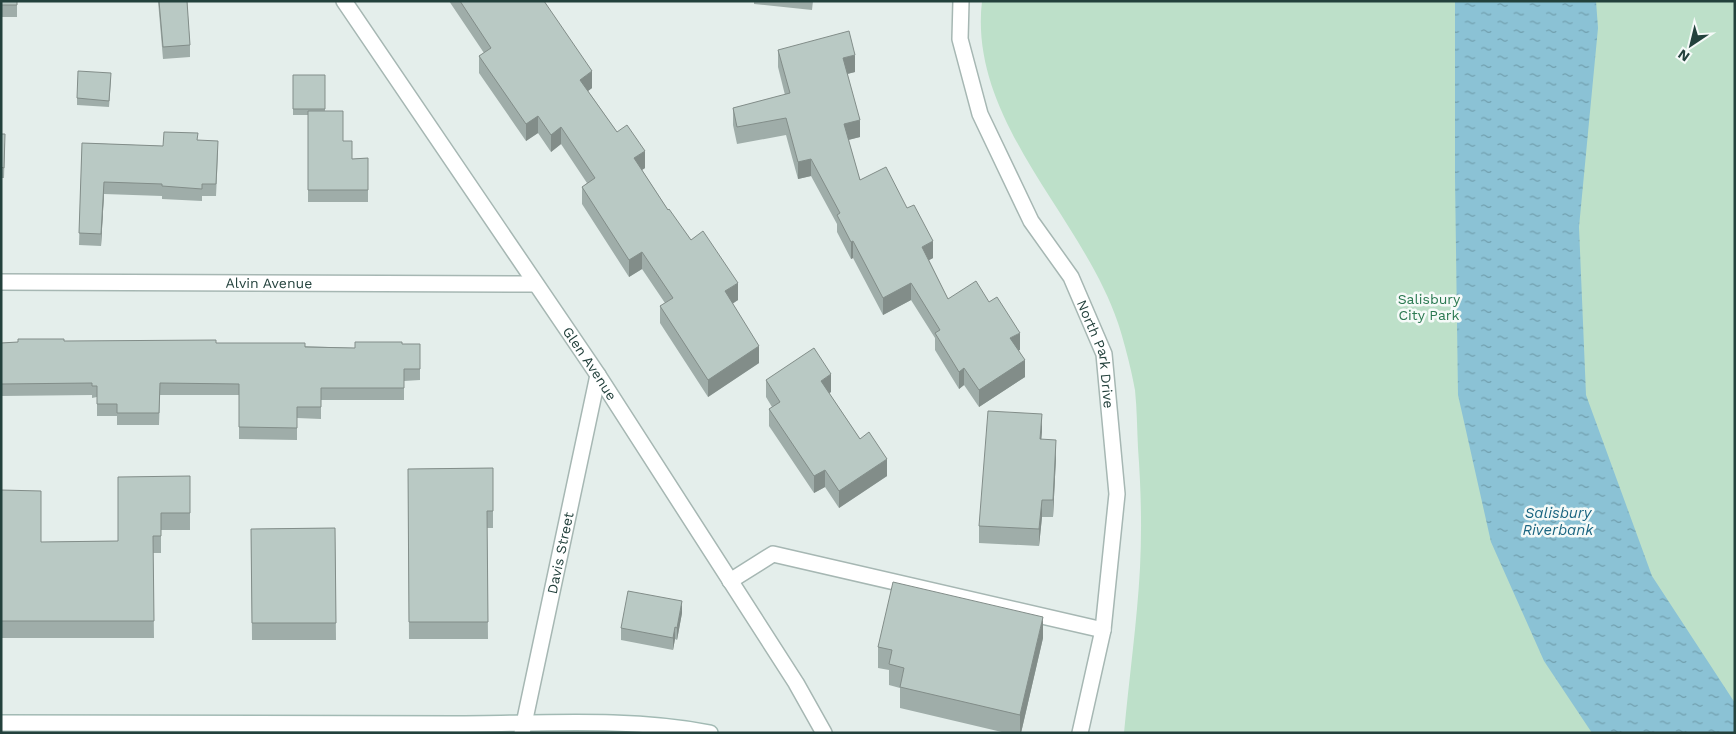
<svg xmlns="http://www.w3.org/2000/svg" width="1736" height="734" viewBox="0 0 1736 734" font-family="'Work Sans',sans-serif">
<defs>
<pattern id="water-ripples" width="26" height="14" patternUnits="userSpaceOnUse" patternTransform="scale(1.25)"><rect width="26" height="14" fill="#8bc2d5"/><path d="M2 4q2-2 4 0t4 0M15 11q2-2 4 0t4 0" fill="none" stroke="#719fae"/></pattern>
</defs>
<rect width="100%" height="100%" fill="#e4eeeb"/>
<path fill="#bde0c9" d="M 982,1 L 1735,1 L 1735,733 L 1124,733 C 1129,678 1137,623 1140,568 C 1142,528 1141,488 1138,448 C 1137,429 1137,409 1135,390 C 1132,372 1124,341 1118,323 C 1082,216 968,122 982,1 Z"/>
<path fill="url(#water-ripples)" d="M 1455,1 L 1596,1 L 1598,28 L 1579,227 L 1586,395 L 1652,576 L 1735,703 L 1735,733 L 1592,733 L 1544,661 L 1491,542 L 1458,395 L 1455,178 Z"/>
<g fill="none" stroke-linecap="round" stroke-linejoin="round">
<g stroke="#a6b7b3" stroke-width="18">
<path id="service" d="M 730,581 L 773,554 L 1103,630"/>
</g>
<g stroke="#a6b7b3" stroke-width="18">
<g id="minor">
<path id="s1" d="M 344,1 L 598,375 L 796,683 L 824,733"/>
<path id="s2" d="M 961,1 L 960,39 L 980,114 L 1031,221 L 1071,277 L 1104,354 L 1117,494 L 1103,630 L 1080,733"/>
<path id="s3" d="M 1,282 L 535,284"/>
<path id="s4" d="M 522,733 L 598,375"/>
</g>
</g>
<g stroke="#a2bab4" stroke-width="18">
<path id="secondary" d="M 1,723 C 152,723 303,723 454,724 C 539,724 627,717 710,733"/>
</g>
<use href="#service" stroke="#fff" stroke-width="15"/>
<use href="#minor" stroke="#fff" stroke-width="15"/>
<use href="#secondary" stroke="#fff" stroke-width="15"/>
</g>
<path fill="#9fada9" d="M 1,1 L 17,1 L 17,17 L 1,17 Z
M 158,1 L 187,1 L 190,45 L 190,57 L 163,59 Z
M 449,1 L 544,1 L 592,88 L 588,91 L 617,132 L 645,168 L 642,170 L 668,210 L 691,240 L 738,300 L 732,303 L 759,363 L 708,397 L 660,323 L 660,306 L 665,303 L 642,269 L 629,277 L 582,204 L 582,187 L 587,183 L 561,144 L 551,152 L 538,133 L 526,141 L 479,73 L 479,56 L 484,53 Z
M 754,1 L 813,1 L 812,10 L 754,4 Z
M 778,50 L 855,72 L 847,74 L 860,137 L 848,140 L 860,180 L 933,258 L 929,260 L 948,299 L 1020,350 L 1018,350 L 1025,377 L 979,407 L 964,385 L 959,389 L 935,350 L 935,338 L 911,300 L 883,315 L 853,258 L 851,259 L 837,232 L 837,224 L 811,176 L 798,179 L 786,135 L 737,144 L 733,125 L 733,108 L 785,95 L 778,67 Z
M 293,75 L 325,75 L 325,111 L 343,141 L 352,159 L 368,158 L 368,202 L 308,202 L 308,115 L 293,115 Z
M 111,80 L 109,107 L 77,105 L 77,98 Z
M 1,134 L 5,145 L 4,178 L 1,178 Z
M 198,140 L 218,153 L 216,196 L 202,196 L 202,201 L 162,199 L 162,196 L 104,194 L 101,246 L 79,245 L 82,143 L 163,146 Z
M 18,339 L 64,341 L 216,343 L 355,348 L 402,344 L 420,344 L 420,380 L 404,381 L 404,400 L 321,400 L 321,419 L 297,418 L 297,440 L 239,439 L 239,395 L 160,395 L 159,425 L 117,425 L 117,416 L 97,416 L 97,397 L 92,398 L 92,395 L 1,396 L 1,343 L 18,342 Z
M 766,380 L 831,392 L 829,393 L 860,439 L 887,476 L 839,508 L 825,487 L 814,493 L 769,426 L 769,409 L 772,407 L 766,397 Z
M 1042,431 L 1041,439 L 1056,457 L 1053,517 L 1042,517 L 1039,546 L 979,543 L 979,526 Z
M 493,468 L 493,528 L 487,528 L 488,639 L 409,639 L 408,469 Z
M 190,476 L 190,530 L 161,530 L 161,553 L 153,553 L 154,638 L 1,638 L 1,490 L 41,542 L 118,541 Z
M 335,528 L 336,640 L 252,640 L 251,529 Z
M 682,613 L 677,640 L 675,639 L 673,650 L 621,640 L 621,628 Z
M 1043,638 L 1021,733 L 1006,733 L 900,708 L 900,688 L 889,685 L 889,670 L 878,668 L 878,647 Z"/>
<path fill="#828d89" d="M 855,55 L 855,72 L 843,75 L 843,58 Z
M 592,71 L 592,88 L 580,97 L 580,80 Z
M 538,116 L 538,133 L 526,141 L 526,124 Z
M 860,120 L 860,137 L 844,141 L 844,124 Z
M 561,127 L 561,144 L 551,152 L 551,135 Z
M 645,151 L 645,168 L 634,175 L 634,158 Z
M 811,159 L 811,176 L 798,179 L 798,162 Z
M 104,182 L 104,194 L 101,246 L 101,234 Z
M 853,241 L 853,258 L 851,259 L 851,242 Z
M 933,241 L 933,258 L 922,264 L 922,247 Z
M 642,252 L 642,269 L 629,277 L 629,260 Z
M 738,283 L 738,300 L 725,309 L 725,291 Z
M 911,283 L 911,300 L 883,315 L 883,298 Z
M 1020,333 L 1020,350 L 1010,355 L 1010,338 Z
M 759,346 L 759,363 L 708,397 L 708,380 Z
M 1025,360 L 1025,377 L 979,407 L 979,390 Z
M 964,368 L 964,385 L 959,389 L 959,372 Z
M 831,374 L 831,392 L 821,398 L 821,381 Z
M 1042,414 L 1042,431 L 1040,456 L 1040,439 Z
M 1056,440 L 1056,457 L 1053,517 L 1053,500 Z
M 887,459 L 887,476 L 839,508 L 839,491 Z
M 825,470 L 825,487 L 814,493 L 814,476 Z
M 1042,500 L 1042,517 L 1039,546 L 1039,529 Z
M 682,601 L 682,613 L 677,640 L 677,628 Z
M 1043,617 L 1043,638 L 1021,733 L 1020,733 L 1020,715 Z
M 675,627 L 675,639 L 673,650 L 673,638 Z"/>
<path fill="#b9c9c4" stroke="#828d89" d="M 1,1 L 17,1 L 17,5 L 1,5 Z
M 159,1 L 187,1 L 190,45 L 163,47 Z
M 460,1 L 544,1 L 592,71 L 580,80 L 617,132 L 627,125 L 645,151 L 634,158 L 668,210 L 669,209 L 691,240 L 703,231 L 738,283 L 725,291 L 759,346 L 708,380 L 660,306 L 673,298 L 642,252 L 629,260 L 582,187 L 595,178 L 561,127 L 551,135 L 538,116 L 526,124 L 479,56 L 491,48 Z
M 849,31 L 855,55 L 843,58 L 860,120 L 844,124 L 860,180 L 886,167 L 907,208 L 914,205 L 933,241 L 922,247 L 948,299 L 976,281 L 989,302 L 997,297 L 1020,333 L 1010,338 L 1025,360 L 979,390 L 964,368 L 959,372 L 935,333 L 940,330 L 911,283 L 883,298 L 853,241 L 851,242 L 837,215 L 840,213 L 811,159 L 798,162 L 786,118 L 737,127 L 733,108 L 790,93 L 778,50 Z
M 78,71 L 111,73 L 109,101 L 77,98 Z
M 293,75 L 325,75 L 325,109 L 293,109 Z
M 308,111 L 343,111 L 343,141 L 352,141 L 352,159 L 368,158 L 368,190 L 308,190 Z
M 164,132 L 198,133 L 197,140 L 218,141 L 216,184 L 202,184 L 202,189 L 162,186 L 162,184 L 104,182 L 101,234 L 79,233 L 82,143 L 163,146 Z
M 1,134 L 5,134 L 4,168 L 1,167 Z
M 18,339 L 64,339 L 64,341 L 216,340 L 216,343 L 305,343 L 305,347 L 355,348 L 355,342 L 402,342 L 402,344 L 420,344 L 420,369 L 404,369 L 404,388 L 321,388 L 321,407 L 297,407 L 297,428 L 239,427 L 239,384 L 160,383 L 159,413 L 117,413 L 117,404 L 97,404 L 97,386 L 92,386 L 92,383 L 1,384 L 1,343 L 18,342 Z
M 814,348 L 831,374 L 821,381 L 860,439 L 869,432 L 887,459 L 839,491 L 825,470 L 814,476 L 769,409 L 780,402 L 766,380 Z
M 988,411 L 1042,414 L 1040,439 L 1056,440 L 1053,500 L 1042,500 L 1039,529 L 979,526 Z
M 493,468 L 493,511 L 487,511 L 488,622 L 409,622 L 408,469 Z
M 190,476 L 190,513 L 161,513 L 161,536 L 153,536 L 154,621 L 1,621 L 1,490 L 41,491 L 41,542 L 118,541 L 118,477 Z
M 335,528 L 336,623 L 252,623 L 251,529 Z
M 893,582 L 1043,617 L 1020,715 L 900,687 L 904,668 L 889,664 L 892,650 L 878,647 Z
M 628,591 L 682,601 L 677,628 L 675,627 L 673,638 L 621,628 Z"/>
<g text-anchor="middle" stroke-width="5" stroke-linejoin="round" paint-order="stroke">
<g font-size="14" fill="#23413c" stroke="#f5faf8">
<text dy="5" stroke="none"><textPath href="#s3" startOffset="268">Alvin Avenue</textPath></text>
<text dy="5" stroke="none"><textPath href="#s2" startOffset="385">North Park Drive</textPath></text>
<text dy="5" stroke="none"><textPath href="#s1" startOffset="438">Glen Avenue</textPath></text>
<text dy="5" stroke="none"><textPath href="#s4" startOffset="184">Davis Street</textPath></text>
</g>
<g font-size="14" fill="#2b7951" stroke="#f5faf8">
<text x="1429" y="304">Salisbury<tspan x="1429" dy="16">City Park</tspan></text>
</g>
<g font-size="15" font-style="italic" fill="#1a6580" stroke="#f5faf8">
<text x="1558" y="518">Salisbury<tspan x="1558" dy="17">Riverbank</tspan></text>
</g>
</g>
<rect width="1736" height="734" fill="none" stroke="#23413c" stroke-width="5"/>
<g transform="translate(1691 45) rotate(215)" stroke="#f5faf8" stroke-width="4" paint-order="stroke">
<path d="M0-4L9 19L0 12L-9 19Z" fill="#23413c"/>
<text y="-8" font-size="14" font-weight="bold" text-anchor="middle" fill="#23413c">N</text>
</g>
</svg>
